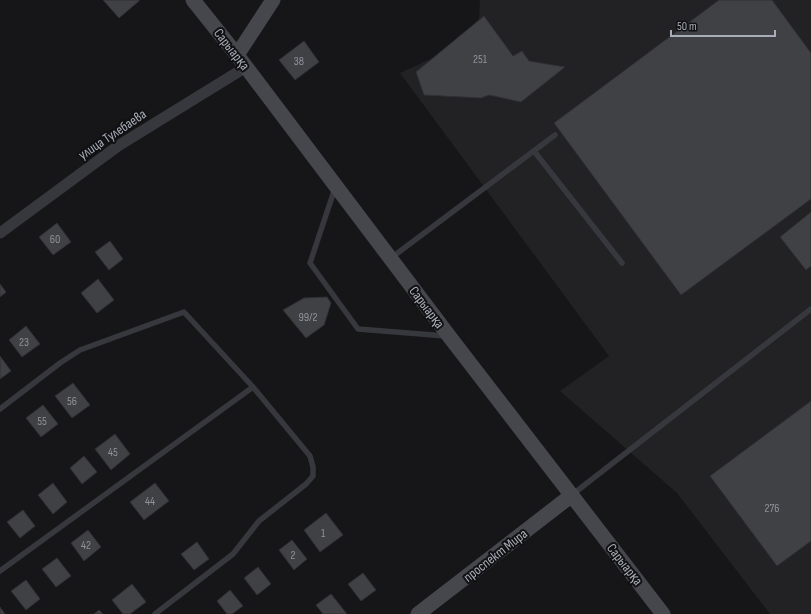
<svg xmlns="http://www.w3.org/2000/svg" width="811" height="614" viewBox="0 0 811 614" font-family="'Sofia Sans Condensed',sans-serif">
<rect width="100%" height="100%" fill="#161618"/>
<path fill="#222225" d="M 480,0 L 811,0 L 811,614 L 770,614 L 677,493 L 560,391 L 609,356 L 400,73 L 478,37 Z"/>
<path fill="#404145" stroke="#303034" d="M 103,0 L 139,0 L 139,1 L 119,18 Z
M 719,0 L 772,0 L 811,53 L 811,199 L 681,295 L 554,123 Z
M 484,16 L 513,56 L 522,51 L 529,61 L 565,67 L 521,102 L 489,95 L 481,98 L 424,95 L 416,72 Z
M 304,41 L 319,62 L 295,80 L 279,60 Z
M 811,212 L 811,266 L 806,270 L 780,237 Z
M 57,223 L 71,242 L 53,255 L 39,237 Z
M 110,241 L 123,259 L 109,270 L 95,252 Z
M 98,279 L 114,300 L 97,313 L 81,293 Z
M 0,284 L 6,292 L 0,297 Z
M 327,297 L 331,303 L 324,325 L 306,338 L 283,310 L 304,298 Z
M 26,326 L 40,344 L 22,357 L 9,340 Z
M 0,356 L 11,371 L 0,379 Z
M 73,383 L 90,405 L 72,418 L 55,396 Z
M 811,401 L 811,541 L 777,566 L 710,476 Z
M 43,405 L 58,424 L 41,437 L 26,418 Z
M 115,434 L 130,454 L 111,470 L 95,449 Z
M 84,456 L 97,472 L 82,484 L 70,468 Z
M 53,483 L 67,502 L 53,514 L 38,495 Z
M 155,483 L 169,501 L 144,520 L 130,502 Z
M 23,510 L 35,526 L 20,538 L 7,522 Z
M 326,513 L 343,535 L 320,552 L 304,530 Z
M 88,530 L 101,547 L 84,561 L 71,543 Z
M 292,540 L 307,559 L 294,570 L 279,550 Z
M 197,542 L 209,559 L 194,570 L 181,554 Z
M 57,558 L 71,576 L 56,587 L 42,569 Z
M 258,567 L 271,584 L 257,595 L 244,578 Z
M 363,573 L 376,590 L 361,601 L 348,584 Z
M 26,580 L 40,599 L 26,610 L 11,591 Z
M 132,584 L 146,602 L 130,614 L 123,614 L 112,600 Z
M 230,590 L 243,606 L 232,614 L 227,614 L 217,601 Z
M 331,594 L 347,614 L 323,614 L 316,605 Z
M 0,607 L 5,614 L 0,614 Z
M 99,610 L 103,614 L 94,614 Z"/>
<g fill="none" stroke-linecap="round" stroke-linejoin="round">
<path stroke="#37383d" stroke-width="5.5" d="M 534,151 L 622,263
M 335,188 L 310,263 L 358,329 L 446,336
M 391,258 L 555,135
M 0,409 L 60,363 L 80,350 L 184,312 L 253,387
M 573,494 L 811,309
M 0,571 L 253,387 L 310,456 L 313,467 L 313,476 L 306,484 L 259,521 L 233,554 L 155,614"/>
<path stroke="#37383d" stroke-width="11" d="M 0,233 L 118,146 L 246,67"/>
<path stroke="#45474d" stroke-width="15" d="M 193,0 L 237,55 L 449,336 L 663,614
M 237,55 L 273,0
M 418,614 L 572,495"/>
</g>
<g text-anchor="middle" stroke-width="4" stroke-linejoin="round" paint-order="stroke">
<g font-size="12" fill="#8e929b">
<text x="480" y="63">251</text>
<text x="299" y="65">38</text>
<text x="55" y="243">60</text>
<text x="308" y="321">99/2</text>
<text x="24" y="346">23</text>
<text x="72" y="405">56</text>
<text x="42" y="425">55</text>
<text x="113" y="456">45</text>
<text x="150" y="505">44</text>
<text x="772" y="512">276</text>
<text x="323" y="537">1</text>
<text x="86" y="549">42</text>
<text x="293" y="559">2</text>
</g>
<g font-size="14" fill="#a8adb8" stroke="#111113">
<text transform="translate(232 49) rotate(52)" y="5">Сарыарқа</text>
<text transform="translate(112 134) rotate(-34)" y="5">улица Тулебаева</text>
<text transform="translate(427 307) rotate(53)" y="5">Сарыарқа</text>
<text transform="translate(495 555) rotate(-38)" y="5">проспект Мира</text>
<text transform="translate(625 564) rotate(52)" y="5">Сарыарқа</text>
</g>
</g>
<path d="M671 30v6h104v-6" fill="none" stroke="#a8adb8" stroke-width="2"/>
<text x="677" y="30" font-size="12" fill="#a8adb8" stroke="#111113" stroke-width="3" paint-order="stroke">50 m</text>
</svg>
